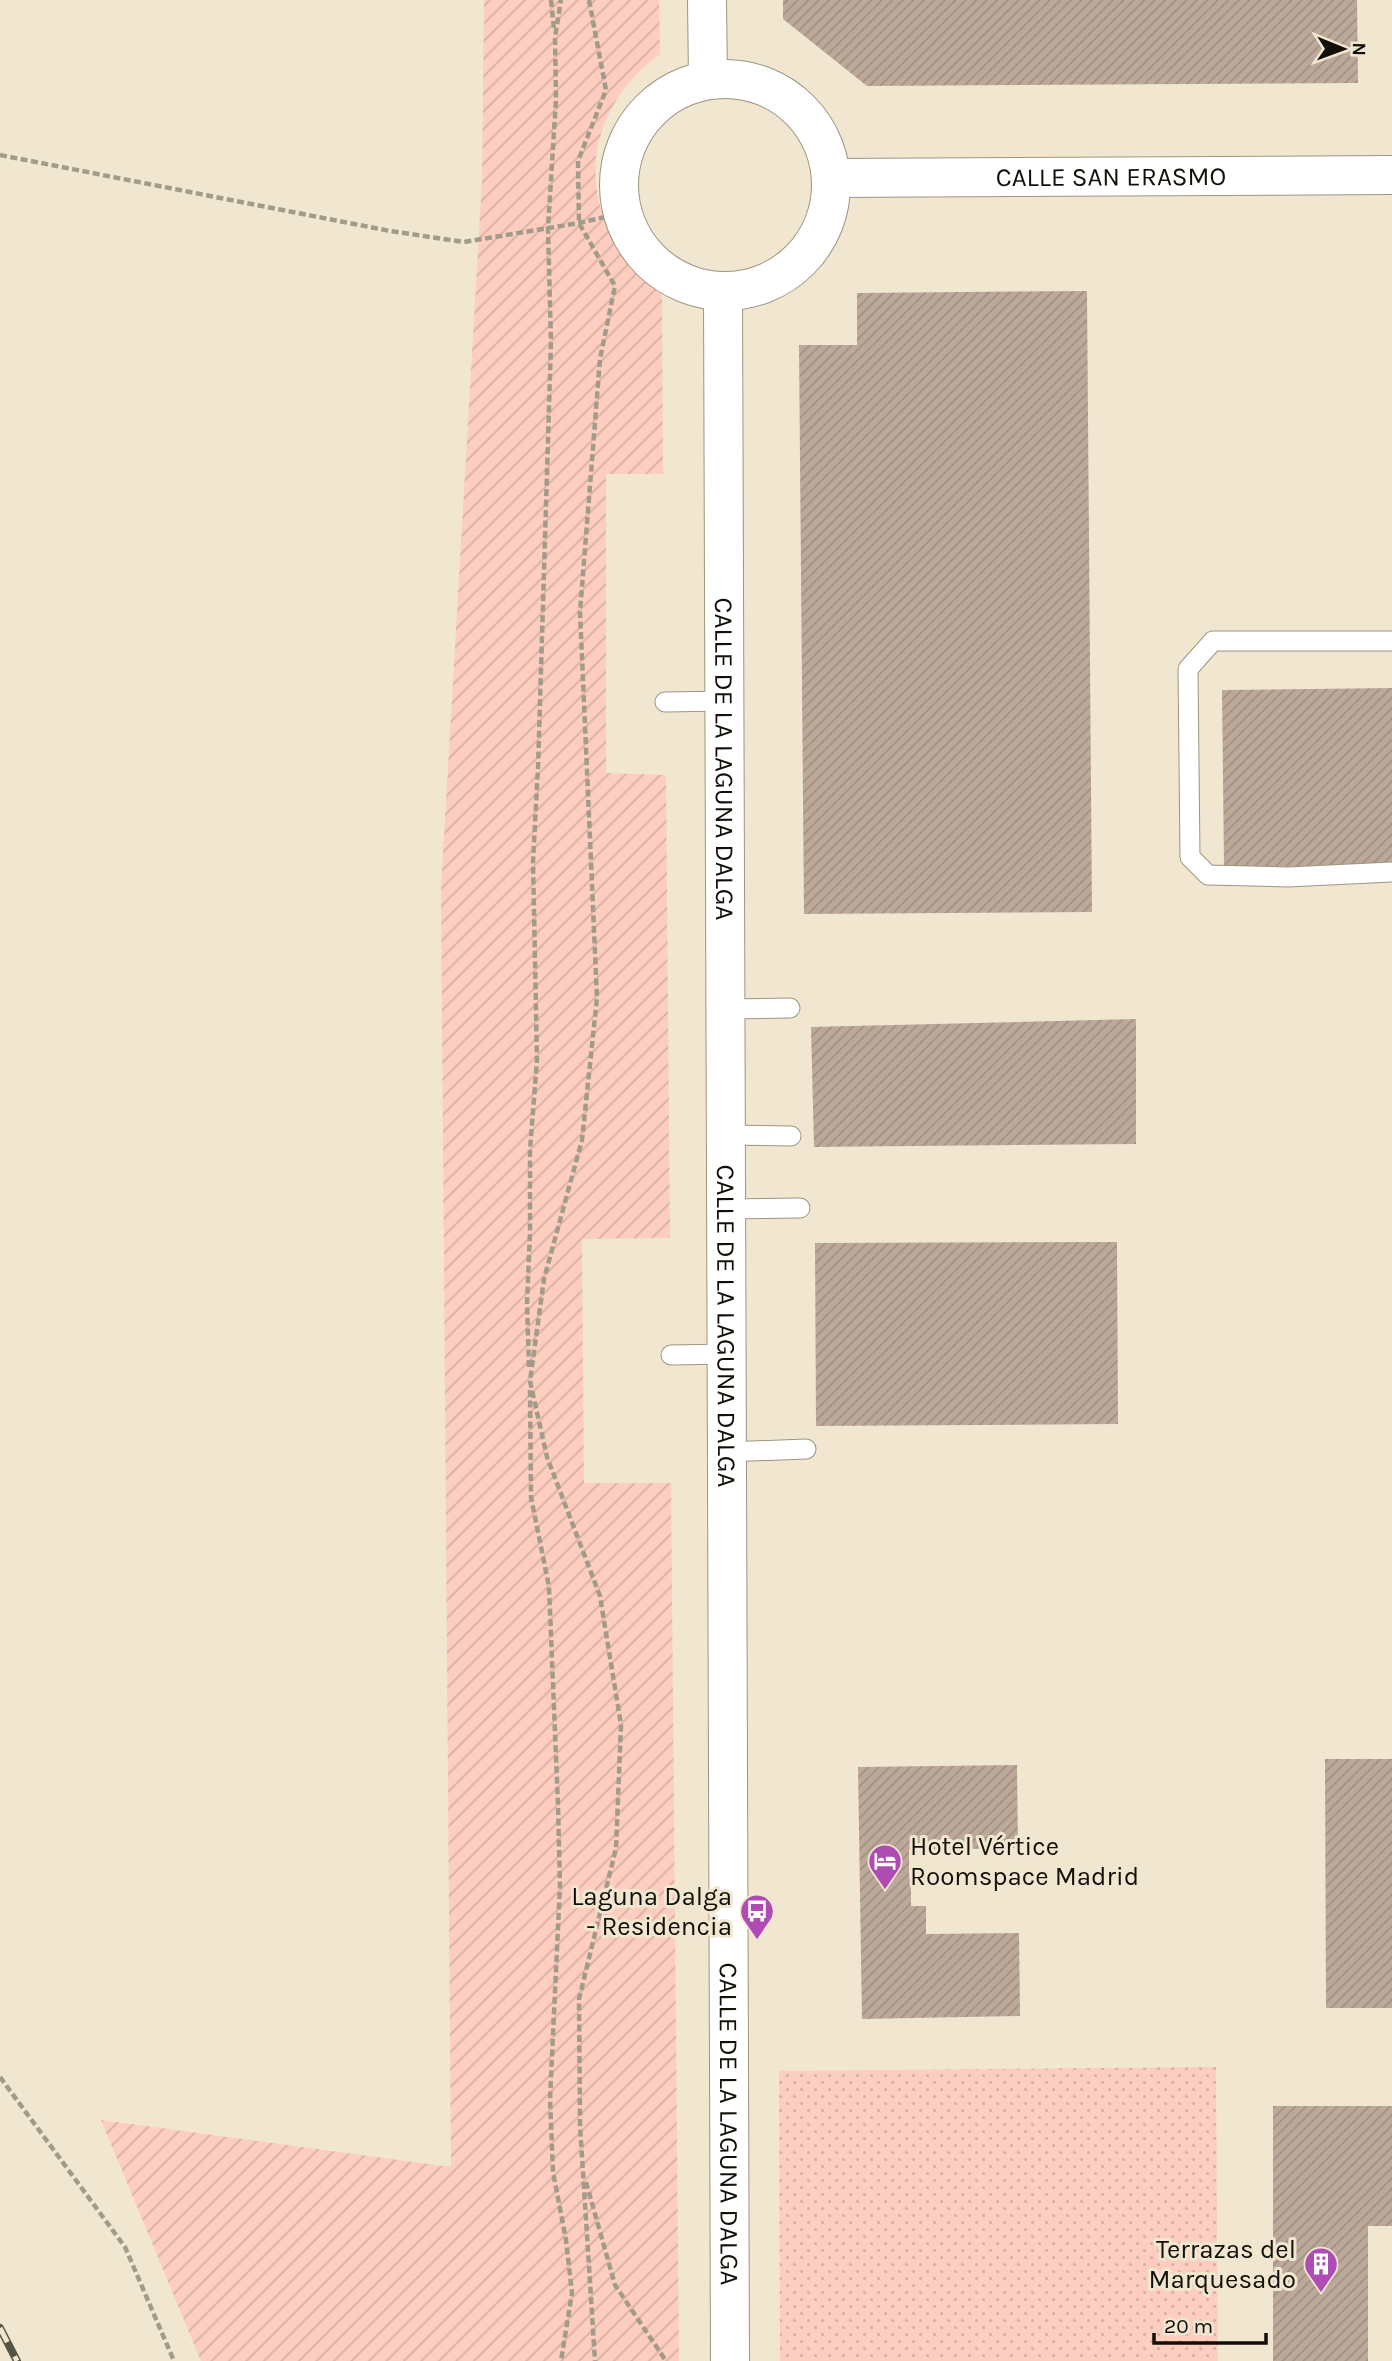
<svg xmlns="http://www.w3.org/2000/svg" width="1392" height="2361" viewBox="0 0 1392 2361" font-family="Karla,sans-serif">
<defs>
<pattern id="grass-dots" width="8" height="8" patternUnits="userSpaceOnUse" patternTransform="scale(1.75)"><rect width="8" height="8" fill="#fdcdbf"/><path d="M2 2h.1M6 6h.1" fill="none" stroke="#d8afa3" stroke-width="1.8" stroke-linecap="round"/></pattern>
<pattern id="garden-furrows" width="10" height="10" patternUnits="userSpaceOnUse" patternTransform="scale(1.75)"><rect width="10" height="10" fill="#fdcdbf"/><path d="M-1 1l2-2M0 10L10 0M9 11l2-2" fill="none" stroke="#d8afa3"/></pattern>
<pattern id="building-hatch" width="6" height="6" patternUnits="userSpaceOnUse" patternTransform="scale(1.75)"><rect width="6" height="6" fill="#bca99a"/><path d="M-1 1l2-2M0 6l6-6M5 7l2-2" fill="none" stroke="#a19083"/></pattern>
</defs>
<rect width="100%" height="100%" fill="#f1e7d1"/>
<path fill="url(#grass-dots)" d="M 1216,2067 L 1218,2361 L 780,2361 L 779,2071 Z"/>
<path fill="url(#garden-furrows)" d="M 484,0 L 659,0 L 660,54 C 572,119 575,228 662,292 L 663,474 L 606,474 L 606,773 L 666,775 L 670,1238 L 582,1239 L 584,1483 L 671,1483 L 679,2361 L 201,2361 L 101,2120 L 451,2167 L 441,888 L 482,181 Z"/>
<path fill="url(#building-hatch)" d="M 783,0 L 1357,0 L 1358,83 L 867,86 L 783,19 Z
M 1087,291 L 1092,912 L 804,914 L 799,345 L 857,345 L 857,293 Z
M 1392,688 L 1392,866 L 1224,867 L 1222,690 Z
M 1136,1019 L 1136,1144 L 814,1147 L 811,1027 Z
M 1117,1242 L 1118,1424 L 816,1426 L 815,1243 Z
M 1325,1759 L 1392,1759 L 1392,2008 L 1326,2008 Z
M 1017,1765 L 1018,1848 L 909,1850 L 909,1876 L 911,1877 L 911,1906 L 926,1906 L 926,1934 L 1019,1933 L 1020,2016 L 862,2019 L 858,1767 Z
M 1273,2106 L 1392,2106 L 1392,2226 L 1368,2226 L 1368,2361 L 1273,2361 Z"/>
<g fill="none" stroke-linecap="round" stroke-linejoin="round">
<g stroke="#9e9481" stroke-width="21">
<path id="lane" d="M 1392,641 L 1213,641 L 1188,669 L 1190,857 L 1208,875 L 1288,877 L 1392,872
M 665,702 L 724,701
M 725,1009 L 790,1008
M 725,1135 L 791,1136
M 726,1209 L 800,1208
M 671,1355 L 727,1354
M 727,1452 L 806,1449"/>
</g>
<g stroke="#9e9481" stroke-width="40">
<g id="street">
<path d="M 707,0 L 708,80"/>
<circle cx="725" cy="185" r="106"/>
<path id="s1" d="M 831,178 L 1392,175"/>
<path id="s2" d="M 723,292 L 730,2361"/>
</g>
</g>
<path stroke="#a29b8a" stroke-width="4.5" stroke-dasharray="7 3.5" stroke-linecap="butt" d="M 551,0 L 554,29
M 589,0 L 606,90 L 578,161 L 579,223 L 615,286 L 600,359 L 580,612 L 597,998 L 582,1140 L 544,1279 L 530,1381 L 547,1457 L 600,1596 L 621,1725 L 616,1848 L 579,1999 L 580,2125 L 595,2361
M 0,155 L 390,231 L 464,242 L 579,223 L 622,213
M 529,1367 L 527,1303 L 530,1233 L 530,1150 L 537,1060 L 533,861 L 538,768 L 551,342 L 548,228 L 556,99 L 555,37 L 561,0
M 530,1390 L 531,1497 L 549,1587 L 558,1805 L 560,1885 L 550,2099 L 553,2172 L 566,2240 L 572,2293 L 561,2361
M 0,2077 L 125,2247 L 174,2361
M 586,2182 L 615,2285 L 666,2361"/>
<use href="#lane" stroke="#fff" stroke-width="19"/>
<use href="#street" stroke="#fff" stroke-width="38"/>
<g stroke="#585347" stroke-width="8">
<path id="rail" d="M 0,2328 L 17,2361"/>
</g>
<use href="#rail" stroke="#f1e7d1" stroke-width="5" stroke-dasharray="16" stroke-linecap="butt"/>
</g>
<defs>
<g id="hotel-pin" transform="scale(1.75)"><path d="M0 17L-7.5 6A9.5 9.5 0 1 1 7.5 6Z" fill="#af4cb3" stroke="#f1e7d1"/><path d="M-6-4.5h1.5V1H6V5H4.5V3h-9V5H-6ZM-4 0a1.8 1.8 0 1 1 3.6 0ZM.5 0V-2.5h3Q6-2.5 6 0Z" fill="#fff"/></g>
<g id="bus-pin" transform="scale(1.75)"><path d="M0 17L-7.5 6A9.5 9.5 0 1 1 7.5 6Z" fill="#af4cb3" stroke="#f1e7d1"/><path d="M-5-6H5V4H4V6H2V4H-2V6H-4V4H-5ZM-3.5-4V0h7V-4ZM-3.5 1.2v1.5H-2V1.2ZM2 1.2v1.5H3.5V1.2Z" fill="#fff"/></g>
<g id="building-pin" transform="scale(1.75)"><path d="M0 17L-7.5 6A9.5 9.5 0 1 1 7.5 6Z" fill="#af4cb3" stroke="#f1e7d1"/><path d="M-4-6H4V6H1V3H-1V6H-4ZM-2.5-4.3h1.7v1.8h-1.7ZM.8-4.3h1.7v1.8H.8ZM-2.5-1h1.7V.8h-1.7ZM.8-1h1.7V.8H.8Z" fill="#fff"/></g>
</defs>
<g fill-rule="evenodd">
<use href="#hotel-pin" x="885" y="1861"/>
<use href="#bus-pin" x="757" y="1911"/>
<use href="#building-pin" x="1321" y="2264"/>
</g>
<g text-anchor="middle" stroke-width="6" stroke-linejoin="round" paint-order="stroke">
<g font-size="26" fill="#120f08" stroke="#f1e7d1">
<text dy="9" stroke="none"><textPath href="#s1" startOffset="280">CALLE SAN ERASMO</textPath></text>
<text dy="9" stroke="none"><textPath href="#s2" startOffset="467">CALLE DE LA LAGUNA DALGA</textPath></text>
<text dy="9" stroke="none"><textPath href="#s2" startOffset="1034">CALLE DE LA LAGUNA DALGA</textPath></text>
<text dy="9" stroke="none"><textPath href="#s2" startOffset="1832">CALLE DE LA LAGUNA DALGA</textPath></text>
</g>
<g font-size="26" fill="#120f08" stroke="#f1e7d1" text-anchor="end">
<text x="910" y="1855" text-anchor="start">Hotel Vértice<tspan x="910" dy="30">Roomspace Madrid</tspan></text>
<text x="732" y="1905">Laguna Dalga<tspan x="732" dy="30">- Residencia</tspan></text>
<text x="1296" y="2258">Terrazas del<tspan x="1296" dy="30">Marquesado</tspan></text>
</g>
</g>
<g transform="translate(1343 49) rotate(91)" stroke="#f1e7d1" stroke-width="5" paint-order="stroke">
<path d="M0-5L12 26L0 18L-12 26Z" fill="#120f08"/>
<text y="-10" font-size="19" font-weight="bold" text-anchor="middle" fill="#120f08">N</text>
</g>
<path d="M1154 2333v10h112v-10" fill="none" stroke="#120f08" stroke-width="3.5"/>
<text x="1164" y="2333" font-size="21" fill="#120f08" stroke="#f1e7d1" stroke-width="5" paint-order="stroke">20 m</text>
</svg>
